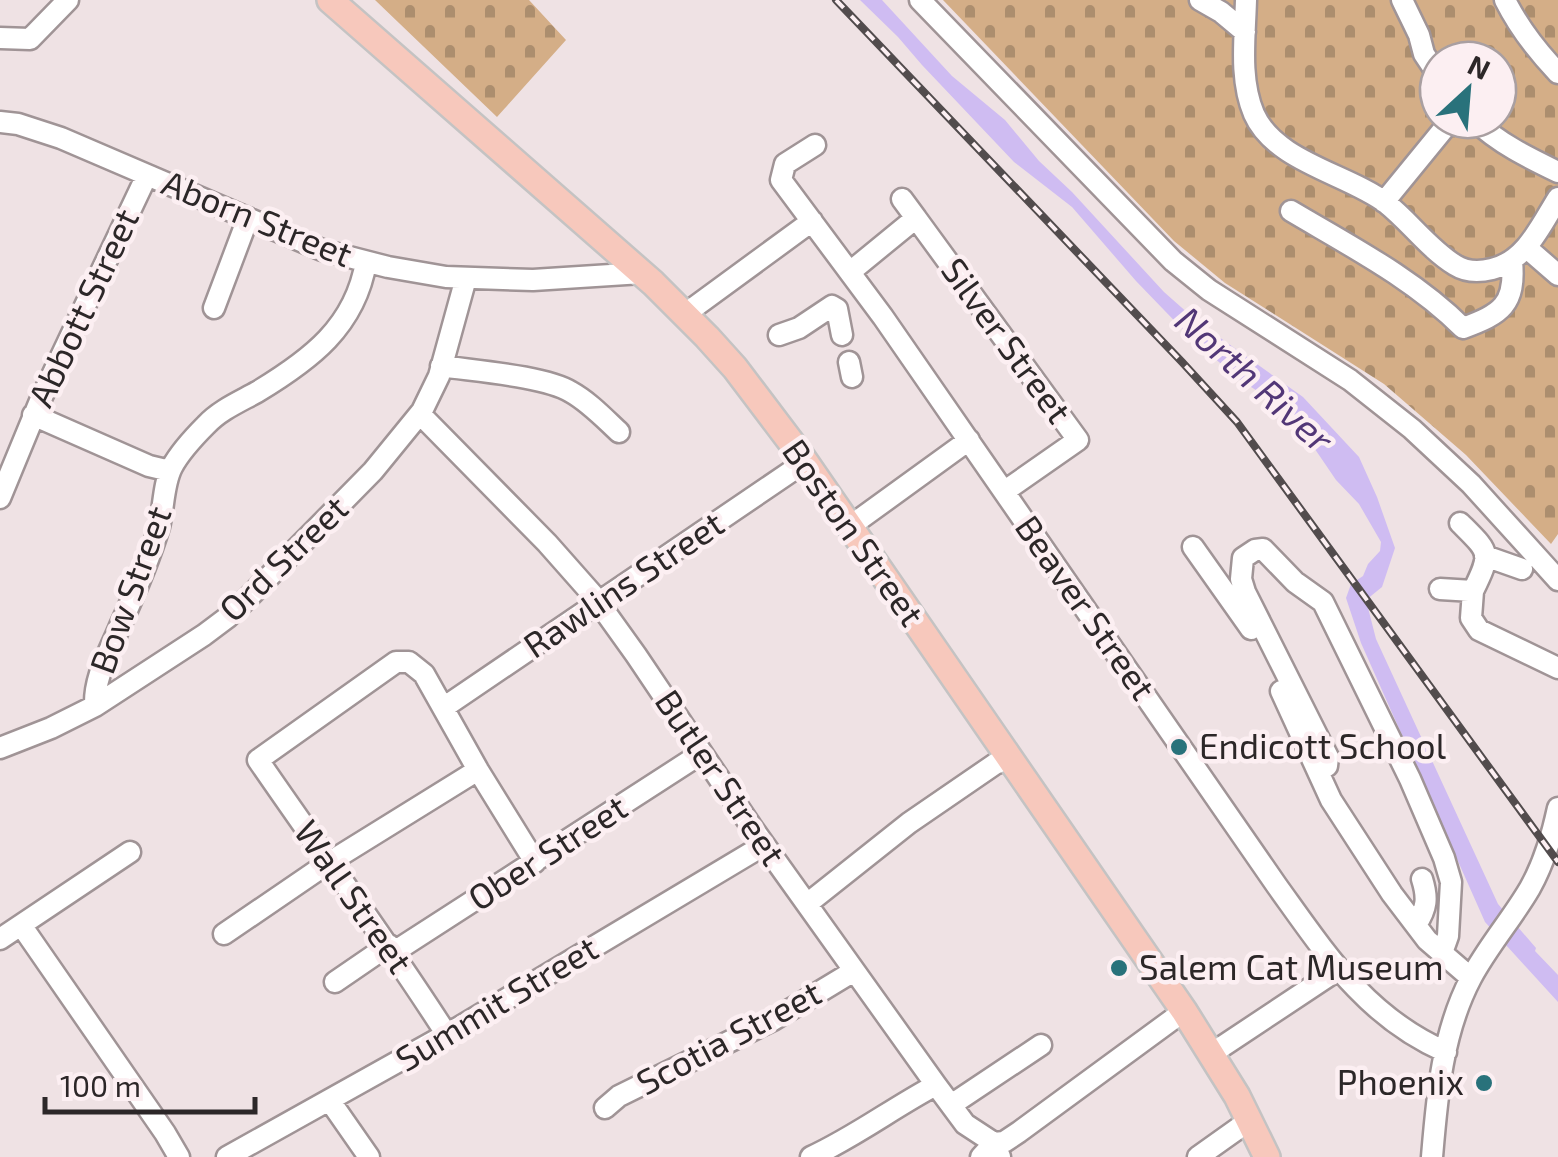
<svg xmlns="http://www.w3.org/2000/svg" width="1558" height="1157" viewBox="0 0 1558 1157" font-family="'Exo 2',sans-serif">
<defs>
<pattern id="cemetery-stones" width="16" height="16" patternUnits="userSpaceOnUse" patternTransform="scale(2.5)"><rect width="16" height="16" fill="#d4ae87"/><path d="M2 7V4a2 2 0 0 1 4 0v3zM10 15v-3a2 2 0 0 1 4 0v3z" fill="#ac8e6e"/></pattern>
</defs>
<rect width="100%" height="100%" fill="#efe2e4"/>
<path fill="url(#cemetery-stones)" fill-rule="evenodd" d="M 375,0 L 529,0 L 566,40 L 497,117 Z
M 943,0 L 1558,0 L 1558,534 L 1551,544 L 1466,455 L 1384,384 L 1225,283 L 1174,241 ZM 1438,60 L 1498,60 L 1498,120 L 1438,120 Z"/>
<path fill="#cfbcf2" d="M 860,0 L 882,0 L 952,76 L 1005,120 L 1039,161 L 1072,192 L 1164,292 L 1198,322 L 1303,397 L 1359,457 L 1377,497 L 1395,548 L 1382,587 L 1366,600 L 1376,639 L 1498,904 L 1536,948 L 1535,951 L 1558,975 L 1558,1002 L 1485,922 L 1361,643 L 1346,598 L 1351,584 L 1363,576 L 1368,564 L 1380,551 L 1381,542 L 1359,504 L 1336,480 L 1287,408 L 1273,401 L 1240,380 L 1192,339 L 1136,281 L 1072,207 L 1014,162 L 922,65 L 898,37 Z"/>
<g fill="none" stroke-linecap="round" stroke-linejoin="round">
<g stroke="#a09496" stroke-width="25">
<path id="minor" d="M 920,0 L 1173,261 L 1209,290 L 1350,380 L 1412,429 L 1471,484 L 1558,580
M 1200,0 L 1221,12 L 1245,32
M 1246,0 C 1245,37 1239,79 1254,114 C 1275,162 1348,174 1386,203 C 1410,222 1429,249 1455,265 C 1466,272 1480,272 1492,269 C 1526,261 1541,225 1558,198
M 1402,0 L 1419,35 L 1424,54 L 1438,75
M 1505,0 C 1519,28 1536,50 1558,73
M 0,38 L 30,39 L 68,0
M 1474,120 C 1500,144 1527,157 1558,172
M 0,122 L 18,124 L 61,138 L 322,250 L 388,267 L 446,277 L 533,280 L 642,273
M 815,145 L 785,164 L 781,180 L 883,317 L 1277,886 C 1326,954 1366,1017 1446,1052
M 902,199 L 916,218
M 1384,202 L 1451,120
M 1291,211 C 1350,246 1414,279 1463,328 C 1501,314 1516,305 1512,261
M 1527,248 L 1558,275
M 850,272 L 916,218 L 1078,440 L 1005,491
M 214,308 L 248,218
M 685,314 L 812,221
M 779,335 L 799,328 L 832,306 L 837,309 L 842,335
M 849,362 L 852,377
M 441,366 C 474,371 545,376 571,392 C 589,402 604,418 619,432
M 420,414 L 547,543 L 593,595 L 636,655 L 751,826 L 936,1085 L 965,1124 L 994,1143 L 1000,1157
M 33,415 L 149,466 L 170,471
M 0,498 L 40,401 L 147,175
M 849,527 L 969,440
M 1193,547 L 1251,629
M 1485,556 L 1522,569
M 1440,589 L 1473,591 C 1492,552 1490,553 1460,523
M 1473,591 L 1471,618 L 1479,630 L 1558,668
M 1281,691 L 1331,800 L 1392,894 L 1427,940 L 1471,978
M 95,706 C 94,677 109,653 120,626 C 135,593 149,561 159,527 C 164,508 163,484 172,467 C 180,452 194,437 206,425 C 220,410 239,402 257,392 C 310,360 355,327 366,262
M 443,708 L 805,462
M 0,748 L 51,728 L 95,706 L 204,635 L 228,617 L 250,596 L 373,471 L 422,411 L 439,376 L 466,278
M 1318,771 L 1327,766 L 1328,757 L 1245,592 L 1241,579 L 1243,558 L 1255,550 L 1263,549 L 1295,582 L 1323,602 L 1410,779 L 1444,858 L 1451,882 L 1448,936 L 1442,953
M 807,904 L 909,823 L 995,764 L 1009,758
M 21,925 L 165,1133 L 179,1157
M 1416,925 C 1427,908 1428,898 1422,879
M 224,934 L 328,863 L 478,770
M 0,939 L 130,852
M 394,952 L 702,753
M 335,982 L 389,945
M 447,1035 C 387,941 321,852 258,760 L 396,662 L 409,662 L 424,674 L 478,770 L 535,862
M 1211,1054 L 1339,969
M 330,1101 L 369,1157
M 951,1105 L 1041,1045
M 605,1108 L 619,1096 L 773,1020 L 854,971
M 227,1157 L 458,1028 L 764,845
M 811,1157 C 855,1137 894,1107 936,1085
M 981,1157 L 994,1143 L 1004,1142 L 1019,1132 L 1184,1011
M 1198,1157 L 1250,1120
M 1432,1157 C 1437,1097 1442,1033 1471,978 C 1488,946 1512,919 1530,888 C 1544,863 1552,836 1558,808"/>
</g>
<g stroke="#c4c3c3" stroke-width="30">
<path id="major" d="M 330,0 L 653,283 L 707,337 L 735,368 L 797,450 L 1184,1011 L 1237,1096 L 1267,1157"/>
</g>
<use href="#minor" stroke="#fff" stroke-width="20"/>
<use href="#major" stroke="#f7c8bc" stroke-width="25"/>
<g stroke="#524c4d" stroke-width="8">
<path id="rail" d="M 836,0 L 1182,362 L 1237,422 L 1558,862"/>
</g>
<use href="#rail" stroke="#fceff2" stroke-width="4" stroke-dasharray="11" stroke-linecap="butt"/>
</g>
<g fill="#29727b" stroke="#fceff2" stroke-width="4">
<circle cx="1179" cy="747" r="10"/>
<circle cx="1119" cy="968" r="10"/>
<circle cx="1484" cy="1083" r="10"/>
</g>
<g text-anchor="middle" stroke-width="9" stroke-linejoin="round" paint-order="stroke">
<g font-size="35" fill="#2c2728" stroke="#fceff2">
<text transform="translate(257 219) rotate(22)" y="12">Aborn Street</text>
<text transform="translate(84 308) rotate(-65)" y="12">Abbott Street</text>
<text transform="translate(1006 341) rotate(54)" y="12">Silver Street</text>
<text transform="translate(853 533) rotate(55)" y="12">Boston Street</text>
<text transform="translate(284 559) rotate(-44)" y="12">Ord Street</text>
<text transform="translate(624 585) rotate(-34)" y="12">Rawlins Street</text>
<text transform="translate(131 590) rotate(-70)" y="12">Bow Street</text>
<text transform="translate(1085 608) rotate(55)" y="12">Beaver Street</text>
<text transform="translate(720 778) rotate(56)" y="12">Butler Street</text>
<text transform="translate(548 853) rotate(-33)" y="12">Ober Street</text>
<text transform="translate(353 897) rotate(55)" y="12">Wall Street</text>
<text transform="translate(497 1004) rotate(-31)" y="12">Summit Street</text>
<text transform="translate(729 1038) rotate(-28)" y="12">Scotia Street</text>
</g>
<g font-size="35" fill="#2c2728" stroke="#fceff2" text-anchor="start">
<text x="1199" y="759">Endicott School</text>
<text x="1139" y="980">Salem Cat Museum</text>
<text x="1464" y="1095" text-anchor="end">Phoenix</text>
</g>
<g font-size="38" font-style="italic" fill="#523777" stroke="#fceff2">
<text transform="translate(1254 380) rotate(42)" y="13">North River</text>
</g>
</g>
<g transform="translate(1468 90) rotate(26)"><circle r="48" fill="#fceff2" stroke="#a99fa1" stroke-width="2.5"/>
<path d="M0-8L18 38L0 25L-18 38Z" fill="#29727b"/>
<text y="-15" font-size="28" font-weight="bold" text-anchor="middle" fill="#2c2728">N</text>
</g>
<path d="M45 1097v15h210v-15" fill="none" stroke="#2c2728" stroke-width="5"/>
<text x="60" y="1097" font-size="30" fill="#2c2728" stroke="#fceff2" stroke-width="8" paint-order="stroke">100 m</text>
</svg>
